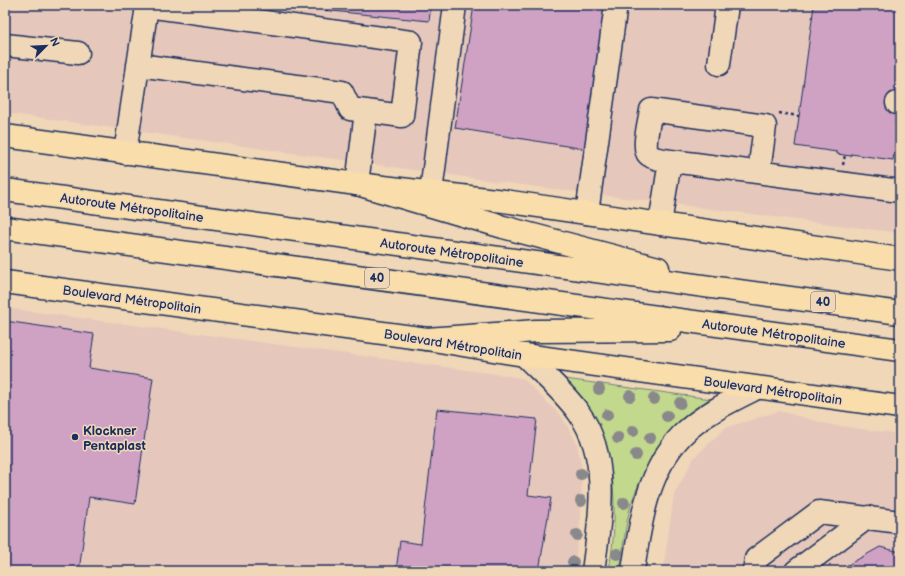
<svg xmlns="http://www.w3.org/2000/svg" width="905" height="576" viewBox="0 0 905 576" font-family="'Balsamiq Sans',sans-serif">
<rect width="100%" height="100%" fill="#f0d7b8"/>
<filter id="ink" filterUnits="userSpaceOnUse"><feTurbulence type="fractalNoise" baseFrequency=".025" numOctaves="2"/><feDisplacementMap in="SourceGraphic" scale="8" xChannelSelector="R" yChannelSelector="G"/><feConvolveMatrix kernelMatrix="1 2 1 2 8 2 1 2 1" color-interpolation-filters="sRGB"/></filter>
<g filter="url(#ink)">
<path fill="#e6c7bc" d="M 5,5 L 900,5 L 900,233 L 523,185 L 5,113 Z
M 5,308 L 504,375 L 524,379 L 563,418 L 577,444 L 582,469 L 581,515 L 574,571 L 5,571 Z
M 779,411 L 832,425 L 900,434 L 900,571 L 663,571 L 674,495 L 694,458 L 725,428 Z"/>
<path fill="#c2d88d" stroke="#6e8476" d="M 565,379 L 711,399 L 711,400 C 680,417 664,438 647,468 C 641,480 635,492 631,504 C 625,526 623,549 620,571 L 609,571 C 611,555 614,539 614,522 C 615,488 611,442 592,413 C 584,401 574,391 564,381 Z"/>
<path fill="#cfa2c4" stroke="#1b2f5e" d="M 322,5 L 431,5 L 429,21 L 322,10 Z
M 474,5 L 608,5 L 585,149 L 455,128 Z
M 814,5 L 900,5 L 900,98 L 898,98 L 895,123 L 898,124 L 893,160 L 851,154 L 851,156 L 837,154 L 837,152 L 795,146 Z
M 5,321 L 94,334 L 89,368 L 153,378 L 135,504 L 89,497 L 79,571 L 5,571 Z
M 437,409 L 537,419 L 528,495 L 551,498 L 539,571 L 396,571 L 400,541 L 421,544 Z
M 880,547 L 900,552 L 900,571 L 837,571 Z"/>
<g fill="none" stroke-linecap="round" stroke-linejoin="round">
<g stroke="#1b2f5e" stroke-width="25">
<path id="minor" d="M 5,45 L 78,53
M 719,64 L 727,5
M 138,65 L 342,92 L 350,109 L 366,111
M 897,103 L 900,104
M 125,153 L 147,6 L 411,42 L 402,116 L 366,111 L 357,184
M 759,172 L 765,126 L 651,110 C 650,118 642,148 648,154 C 654,161 684,162 695,164 C 763,173 832,182 900,191
M 431,192 L 455,5
M 587,213 L 616,5
M 660,224 L 670,161
M 524,355 C 543,374 564,392 579,413 C 611,458 600,520 593,571
M 633,571 C 640,524 647,471 682,435 C 703,414 731,401 757,388
M 754,571 L 756,559 L 819,512 L 900,522
M 796,571 L 868,517"/>
</g>
<g stroke="#1b2f5e" stroke-width="25">
<path id="major" d="M 5,136 L 357,184 L 504,201 L 900,259
M 5,282 L 427,339 L 524,355 L 900,407"/>
</g>
<g stroke="#1b2f5e" stroke-width="25">
<path id="highway" d="M 357,184 L 503,227 L 658,268
M 5,190 L 900,313
M 5,228 L 900,350
M 427,339 L 536,331 L 670,330"/>
</g>
<path stroke="#1b2f5e" stroke-width="2.5" stroke-dasharray="3 3" stroke-linecap="butt" d="M 779,113 L 799,116
M 897,130 L 900,130
M 843,165 L 845,155"/>
<use href="#minor" stroke="#f0d7b8" stroke-width="22"/>
<use href="#major" stroke="#f9deab" stroke-width="22"/>
<use href="#highway" stroke="#f9deab" stroke-width="22"/>
</g>
<g fill="#89888a">
<circle cx="599" cy="389" r="6"/>
<circle cx="630" cy="396" r="6"/>
<circle cx="654" cy="399" r="6"/>
<circle cx="680" cy="403" r="6"/>
<circle cx="607" cy="415" r="6"/>
<circle cx="667" cy="416" r="6"/>
<circle cx="633" cy="431" r="6"/>
<circle cx="618" cy="438" r="6"/>
<circle cx="650" cy="438" r="6"/>
<circle cx="636" cy="455" r="6"/>
<circle cx="581" cy="474" r="6"/>
<circle cx="581" cy="501" r="6"/>
<circle cx="624" cy="503" r="6"/>
<circle cx="577" cy="535" r="6"/>
<circle cx="617" cy="554" r="6"/>
<circle cx="573" cy="562" r="6"/>
</g>
</g>
<circle fill="#1b2f5e" stroke="#f0d7b8" stroke-width="1.5" cx="75" cy="437" r="4"/>
<g text-anchor="middle" stroke-width="3" stroke-linejoin="round" paint-order="stroke">
<g fill="#f0d7b8" stroke="#5b6179" stroke-width="1">
<rect x="365" y="268" width="24" height="20" rx="3"/>
<rect x="811" y="292" width="24" height="20" rx="3"/>
</g>
<g font-size="12" font-weight="bold" fill="#1b2f5e">
<text x="377" y="282">40</text>
<text x="823" y="306">40</text>
</g>
<g font-size="13" fill="#1b2f5e" stroke="#f0d7b8">
<text transform="translate(132 207) rotate(8)" y="5">Autoroute Métropolitaine</text>
<text transform="translate(452 252) rotate(8)" y="5">Autoroute Métropolitaine</text>
<text transform="translate(132 299) rotate(8)" y="5">Boulevard Métropolitain</text>
<text transform="translate(774 333) rotate(8)" y="5">Autoroute Métropolitaine</text>
<text transform="translate(453 344) rotate(9)" y="5">Boulevard Métropolitain</text>
<text transform="translate(773 390) rotate(8)" y="5">Boulevard Métropolitain</text>
</g>
<g font-size="13" font-weight="bold" fill="#1b2f5e" stroke="#f0d7b8" text-anchor="start">
<text x="83" y="435">Klockner<tspan x="83" dy="15">Pentaplast</tspan></text>
</g>
</g>
<rect width="905" height="576" fill="none" stroke="#f0d7b8" stroke-width="20"/>
<rect x="10" y="10" width="885" height="556" fill="none" stroke="#1b2f5e" stroke-width="1.5" filter="url(#ink)"/>
<g transform="translate(46 46) rotate(66)" stroke="#f0d7b8" stroke-width="3" paint-order="stroke">
<path d="M0-3L7 15L0 10L-7 15Z" fill="#1b2f5e"/>
<text y="-6" font-size="11" font-weight="bold" text-anchor="middle" fill="#1b2f5e">N</text>
</g>
</svg>
